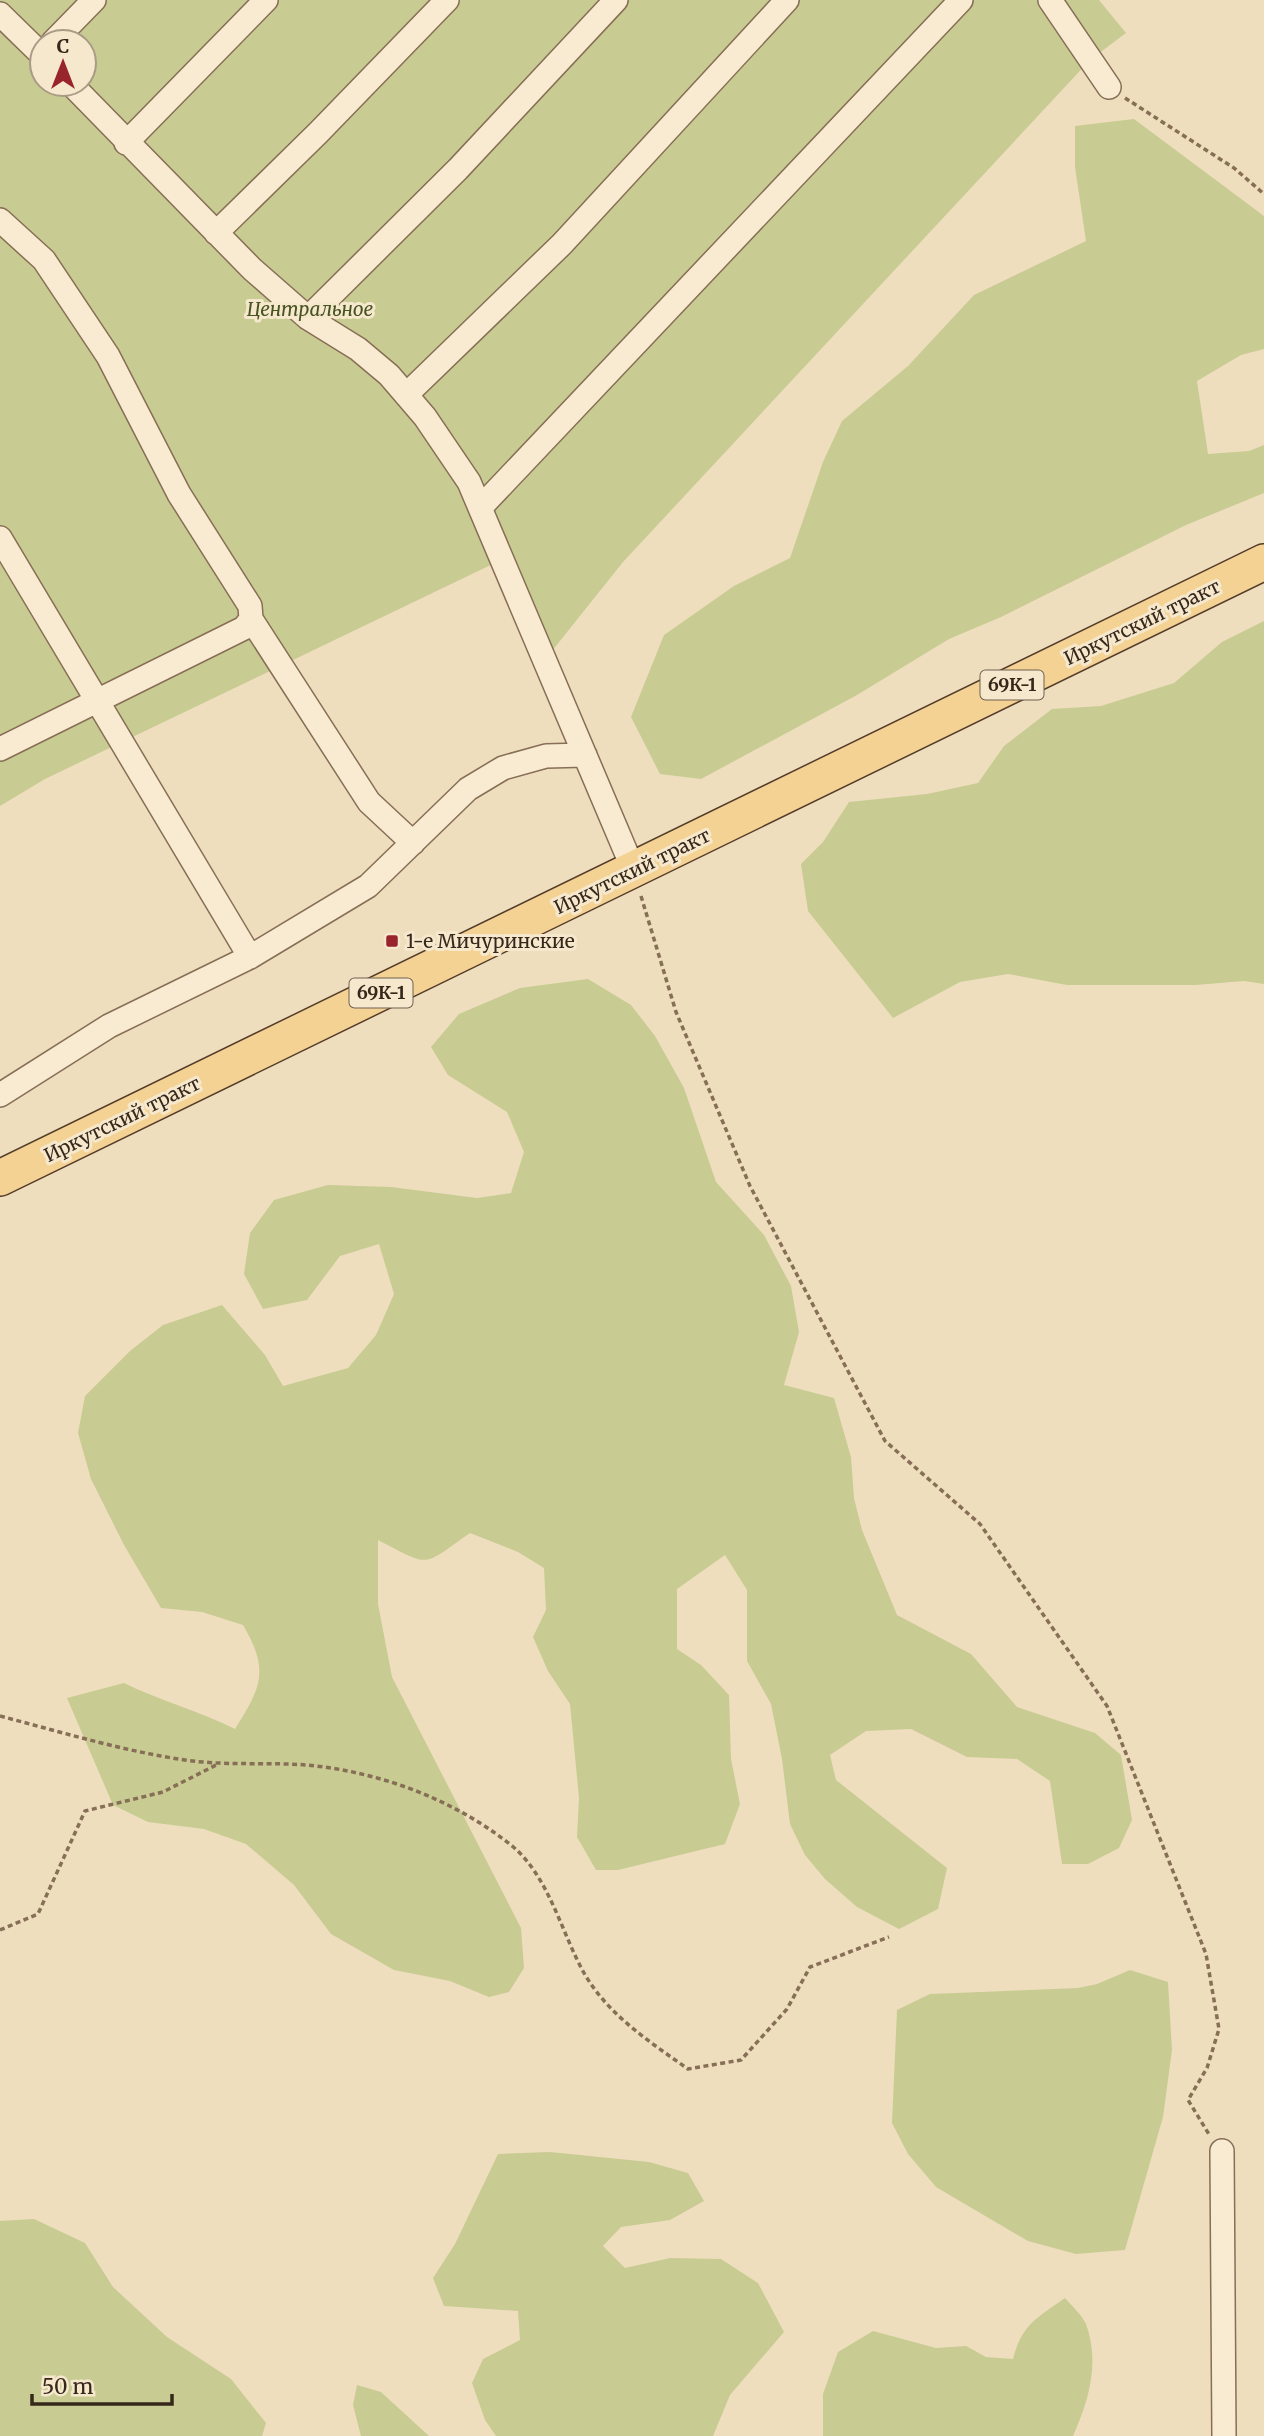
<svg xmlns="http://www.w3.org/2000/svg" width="1264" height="2436" viewBox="0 0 1264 2436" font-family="Merriweather,serif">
<rect width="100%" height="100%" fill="#eedebe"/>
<path fill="#c8cc92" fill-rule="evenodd" d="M 0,0 L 1099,0 L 1126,33 L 1090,60 L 623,562 L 544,661 L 497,562 L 45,779 L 0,806 ZM 42,42 L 84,42 L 84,84 L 42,84 Z
M 1134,119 L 1264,216 L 1264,349 L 1241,355 L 1197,381 L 1208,454 L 1249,451 L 1264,445 L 1264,493 L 1186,525 L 1001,617 L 949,639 L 857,695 L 701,779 L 660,774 L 631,717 L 664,635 L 734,586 L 790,558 L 823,462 L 842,421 L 908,366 L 974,295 L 1086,241 L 1075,167 L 1075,126 Z
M 1264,621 L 1264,984 L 1244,981 L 1196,985 L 1067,985 L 1008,974 L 960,982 L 893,1018 L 808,911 L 801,864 L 823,842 L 849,802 L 927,794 L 978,783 L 1004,746 L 1052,709 L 1101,706 L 1174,683 L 1222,642 Z
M 588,979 L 631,1005 L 655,1036 L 684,1088 L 716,1182 L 764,1235 L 791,1286 L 799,1332 L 784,1385 L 834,1398 L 851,1457 L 854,1498 L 862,1530 L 897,1615 L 971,1654 L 1017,1707 L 1095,1733 L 1121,1755 L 1132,1820 L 1119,1848 L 1088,1864 L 1062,1864 L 1050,1781 L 1017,1759 L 967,1757 L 911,1729 L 866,1731 L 830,1755 L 836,1780 L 947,1868 L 938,1909 L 899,1929 L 857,1907 L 825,1879 L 805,1855 L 790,1824 L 782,1759 L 771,1704 L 747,1661 L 747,1590 L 725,1555 L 677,1589 L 677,1649 L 701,1665 L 729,1695 L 731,1759 L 740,1804 L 725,1844 L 618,1870 L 596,1870 L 577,1837 L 579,1798 L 570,1704 L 548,1671 L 533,1637 L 546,1610 L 544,1568 L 518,1552 L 470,1533 C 421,1567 432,1568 378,1540 L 378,1604 L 392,1677 L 521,1928 L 524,1968 L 509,1992 L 489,1997 L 450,1981 L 394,1970 L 331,1934 L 294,1885 L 246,1844 L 204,1829 L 148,1822 L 113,1805 L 67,1698 L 124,1683 C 161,1701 199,1711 235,1729 C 261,1687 270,1671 243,1625 L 202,1612 L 161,1608 L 124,1545 L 91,1479 L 78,1433 L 85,1396 L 130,1351 L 163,1325 L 222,1305 L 265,1355 L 283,1386 L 348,1368 L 376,1335 L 394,1294 L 379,1244 L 340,1256 L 307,1300 L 263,1309 L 244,1274 L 250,1233 L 274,1200 L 328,1185 L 391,1187 L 477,1198 L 511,1193 L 524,1152 L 507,1112 L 448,1075 L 431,1047 L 459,1014 L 520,988 Z
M 1130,1970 L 1168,1982 L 1172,2050 L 1163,2117 L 1125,2250 L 1076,2254 L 1028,2241 L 936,2187 L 908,2154 L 892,2123 L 897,2010 L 930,1994 L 1078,1988 L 1097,1984 Z
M 550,2152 L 649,2162 L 688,2173 L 704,2201 L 670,2220 L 621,2227 L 603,2246 L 625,2268 L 670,2258 L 721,2259 L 758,2283 L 784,2332 L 730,2395 L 713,2436 L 496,2436 L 485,2420 L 472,2383 L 483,2359 L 520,2340 L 518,2311 L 444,2306 L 433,2278 L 455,2244 L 498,2154 Z
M 34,2219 L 85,2243 L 113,2287 L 167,2337 L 231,2379 L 266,2423 L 262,2436 L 0,2436 L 0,2221 Z
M 1065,2298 C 1072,2306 1082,2315 1086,2324 C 1100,2363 1089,2400 1073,2436 L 823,2436 L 823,2394 L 838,2352 L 873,2331 L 936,2348 L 966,2346 L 986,2357 L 1013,2359 C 1022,2324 1037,2318 1065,2298 Z
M 357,2385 L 381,2392 L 429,2436 L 361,2436 L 353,2405 Z"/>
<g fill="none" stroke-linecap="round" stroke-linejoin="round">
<g stroke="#876e56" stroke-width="26">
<path id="minor" d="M 1050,0 L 1109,87
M 0,14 L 42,55
M 53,42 L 94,0
M 71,84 L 252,269 L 308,318 L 358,349 L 389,375 L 425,417 L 469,482 L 634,871
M 126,143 L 266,0
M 0,220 L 44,260 L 108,356 L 179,494 L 250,606 L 251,619 L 369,802 L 413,843
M 216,233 L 318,133 L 447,0
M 308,318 L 458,169 L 616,0
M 406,395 L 562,244 L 787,0
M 480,508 L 961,0
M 0,538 L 250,957
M 0,749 L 244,628 L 251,619
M 0,1095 L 109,1026 L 250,957 L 368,886 L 468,789 L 503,768 L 546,756 L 585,755
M 1222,2151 L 1224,2436"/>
</g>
<g stroke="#543c2b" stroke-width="38">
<path id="primary" d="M 0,1178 L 1264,562"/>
</g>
<path stroke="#876e56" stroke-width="3.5" stroke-dasharray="5 3.5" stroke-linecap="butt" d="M 1125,98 L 1234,168 L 1264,194
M 641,896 L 676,1012 L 750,1186 L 885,1441 L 980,1524 L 1107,1706 L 1206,1954 L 1219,2029 L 1207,2068 L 1188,2100 L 1210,2136
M 0,1716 C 61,1732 123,1751 185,1760 C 226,1766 267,1762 307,1765 C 380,1772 453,1799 511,1845 C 549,1876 561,1932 584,1973 C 608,2015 650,2042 688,2069 L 741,2060 L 787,2009 L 810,1967 L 889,1937
M 0,1930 L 38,1914 L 85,1811 L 163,1792 L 220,1763"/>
<use href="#minor" stroke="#f9ebd1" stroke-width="23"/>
<use href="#primary" stroke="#f4d294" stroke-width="35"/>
</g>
<rect fill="#97252b" stroke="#f6e8cd" stroke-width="2.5" x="385" y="934" width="14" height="14" rx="3.5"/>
<g text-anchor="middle" stroke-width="6" stroke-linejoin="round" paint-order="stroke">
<g fill="#f6e8cd" stroke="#706150" stroke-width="2">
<rect x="980.5" y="670.5" width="63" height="29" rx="5"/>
<rect x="349.5" y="978.5" width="63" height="29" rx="5"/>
</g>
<g font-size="18" font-weight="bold" fill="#36271b">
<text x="1012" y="691">69К-1</text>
<text x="381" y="999">69К-1</text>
</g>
<g font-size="19" font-style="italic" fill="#485322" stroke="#f6e8cd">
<text x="310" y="316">Центральное</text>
</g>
<g font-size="19" fill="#36271b" stroke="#f6e8cd">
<text transform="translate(1142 622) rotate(-26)" y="7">Иркутский тракт</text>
<text transform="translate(632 871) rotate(-26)" y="7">Иркутский тракт</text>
<text transform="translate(122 1119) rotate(-26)" y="7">Иркутский тракт</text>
</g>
<g font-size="19" fill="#36271b" stroke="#f6e8cd" text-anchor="start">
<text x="406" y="948">1-е Мичуринские</text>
</g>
</g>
<g transform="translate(63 63)"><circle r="33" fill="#f6e8cd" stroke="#a99b86" stroke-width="2"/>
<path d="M0-5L12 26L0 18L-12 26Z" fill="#97252b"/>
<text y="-10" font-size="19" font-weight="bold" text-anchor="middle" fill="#36271b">С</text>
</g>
<path d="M32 2394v10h140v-10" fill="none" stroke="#36271b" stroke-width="3.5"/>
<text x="42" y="2394" font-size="21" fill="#36271b" stroke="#f6e8cd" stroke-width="5" paint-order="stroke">50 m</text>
</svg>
